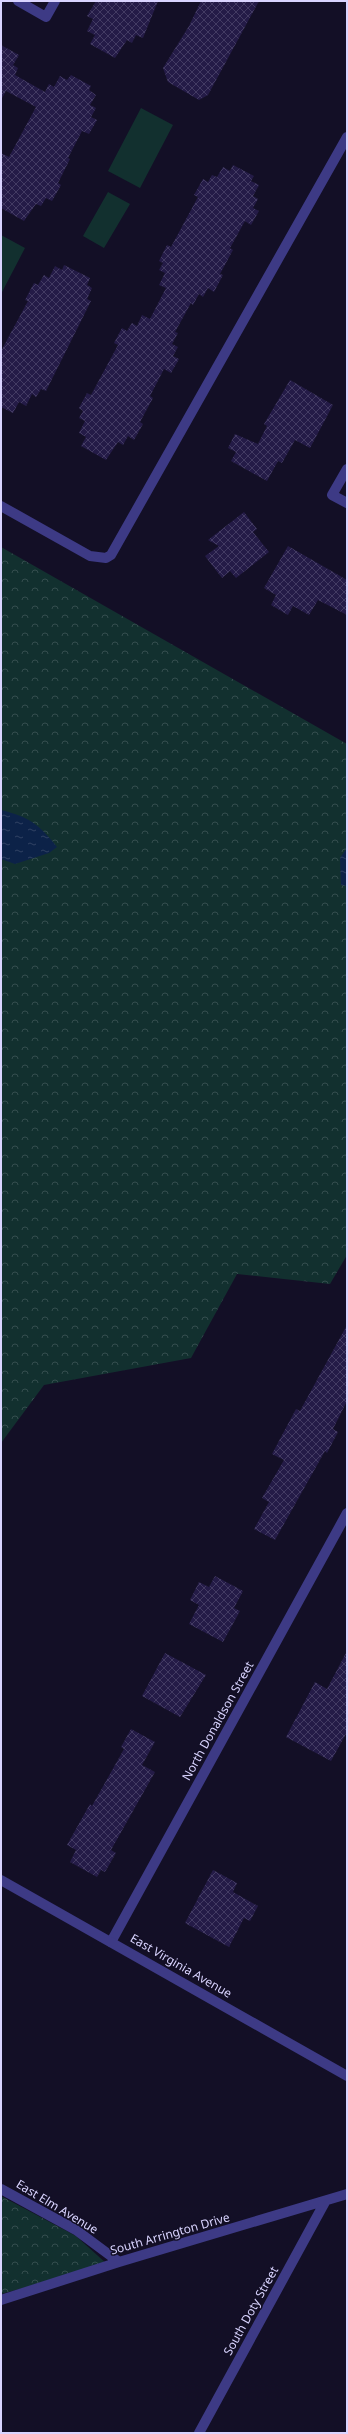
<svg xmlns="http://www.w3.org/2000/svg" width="348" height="2434" viewBox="0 0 348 2434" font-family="'Noto Sans',sans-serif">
<defs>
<pattern id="forest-crowns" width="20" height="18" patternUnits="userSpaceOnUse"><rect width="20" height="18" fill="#12302f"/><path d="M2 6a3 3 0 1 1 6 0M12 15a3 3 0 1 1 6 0" fill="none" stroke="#344d4e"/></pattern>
<pattern id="water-ripples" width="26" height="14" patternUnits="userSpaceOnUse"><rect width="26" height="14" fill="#0c2248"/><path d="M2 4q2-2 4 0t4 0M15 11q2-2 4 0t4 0" fill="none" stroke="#2f4163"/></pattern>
<pattern id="building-cross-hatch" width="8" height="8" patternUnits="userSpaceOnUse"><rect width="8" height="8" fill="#241b47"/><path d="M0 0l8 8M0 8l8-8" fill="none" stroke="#433b63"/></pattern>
</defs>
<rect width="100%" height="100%" fill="#130f26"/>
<path fill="#12302f" d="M 141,108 L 173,125 L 140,188 L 108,171 Z
M 108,192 L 130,204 L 104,248 L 83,236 Z
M 1,235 L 25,248 L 1,294 Z"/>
<path fill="url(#forest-crowns)" d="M 1,547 L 347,744 L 347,1255 L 330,1284 L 237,1274 L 191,1358 L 44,1385 L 1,1443 Z
M 1,2196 L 76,2236 L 108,2265 L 1,2294 Z"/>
<path fill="url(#water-ripples)" d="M 1,810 C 29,817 39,824 57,847 L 49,853 L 15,864 L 1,859 Z
M 347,848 L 347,886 L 341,885 L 340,858 Z"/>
<path fill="url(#building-cross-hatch)" d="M 96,1 L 158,1 L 143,38 L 136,35 L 132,43 L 127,40 L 115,58 L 90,44 L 95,35 L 87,31 L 93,19 L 87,16 Z
M 201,1 L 259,1 L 208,95 L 199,100 L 168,82 L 163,68 L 189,26 Z
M 1,45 L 19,55 L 13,65 L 18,68 L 15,75 L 45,92 L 49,84 L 54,87 L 60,76 L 67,80 L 71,75 L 91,86 L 89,90 L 96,95 L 90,105 L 96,108 L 91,117 L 97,120 L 89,134 L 82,131 L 68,158 L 70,159 L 58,183 L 61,185 L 52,201 L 46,198 L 41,206 L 36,204 L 24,221 L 1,208 L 1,153 L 9,157 L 36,107 L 6,91 L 1,100 Z
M 233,165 L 254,176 L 251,181 L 259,185 L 253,196 L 258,199 L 253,208 L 259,211 L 251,225 L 245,221 L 230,248 L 233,250 L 220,274 L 223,275 L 214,292 L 208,288 L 203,297 L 199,294 L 193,305 L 191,303 L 175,332 L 178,333 L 172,344 L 178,347 L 173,356 L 179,359 L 171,373 L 164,369 L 150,396 L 153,398 L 140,422 L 143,424 L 134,440 L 128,436 L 123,445 L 118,442 L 106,460 L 81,446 L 86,437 L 79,433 L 85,421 L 79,418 L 83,411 L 79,408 L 87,393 L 91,395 L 118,345 L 114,343 L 122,328 L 127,331 L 132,323 L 137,326 L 142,315 L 150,319 L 166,288 L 159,285 L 165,273 L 159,270 L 163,263 L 159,261 L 167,245 L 171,247 L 198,197 L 194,195 L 203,179 L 208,182 L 212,175 L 217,177 L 223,167 L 230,171 Z
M 64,265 L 90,278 L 87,285 L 92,288 L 87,299 L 91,301 L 46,391 L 41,389 L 36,397 L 32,394 L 26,406 L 19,402 L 13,413 L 1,407 L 1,351 L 28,301 L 25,300 L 34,283 L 38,285 L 44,275 L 49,278 L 55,266 L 62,270 Z
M 290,380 L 333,405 L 310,448 L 295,440 L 282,463 L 278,461 L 267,481 L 231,461 L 236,452 L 228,448 L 235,434 L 258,444 L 267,426 L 264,424 Z
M 244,512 L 257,529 L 253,532 L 269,552 L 236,578 L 230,571 L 222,578 L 205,556 L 219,546 L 208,540 Z
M 288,546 L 347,580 L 347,615 L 318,600 L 309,615 L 293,606 L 288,615 L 271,605 L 276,595 L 264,588 Z
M 347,1325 L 347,1401 L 333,1429 L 338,1432 L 327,1453 L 325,1451 L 275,1540 L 254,1529 L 269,1502 L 262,1498 L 284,1460 L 272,1454 L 296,1409 L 300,1411 Z
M 215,1576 L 243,1591 L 234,1608 L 240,1611 L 223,1642 L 189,1624 L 199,1605 L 190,1600 L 199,1582 L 209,1587 Z
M 347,1651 L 347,1732 L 331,1761 L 286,1737 L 315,1682 L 327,1689 Z
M 165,1653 L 206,1675 L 180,1717 L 142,1696 Z
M 131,1729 L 155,1742 L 142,1765 L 155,1772 L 111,1850 L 116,1853 L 105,1872 L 101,1870 L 97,1877 L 70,1862 L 76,1850 L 67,1845 L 90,1804 L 92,1806 L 124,1749 L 121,1747 Z
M 213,1870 L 237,1883 L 233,1892 L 258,1906 L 250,1921 L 244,1918 L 229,1947 L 185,1923 Z"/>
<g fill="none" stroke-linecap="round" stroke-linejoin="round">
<path stroke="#3d3a85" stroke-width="10" d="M 18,1 L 46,17 L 55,1
M 1,506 L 90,556 L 106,558 L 111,555 L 347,137"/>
<path stroke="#3d3a85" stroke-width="10" d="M 347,469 L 332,495 L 347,503
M 111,1942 L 347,1513
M 1,2189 L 76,2230 L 119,2262
M 1,2300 L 119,2262 L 347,2194
M 199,2433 L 325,2202"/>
<path stroke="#3d3a85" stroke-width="10" d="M 1,1880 L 347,2076"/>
</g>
<g text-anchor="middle" stroke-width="3" stroke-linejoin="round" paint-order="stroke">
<g font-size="12" fill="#d9d4ff" stroke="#130f26">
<text transform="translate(218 1721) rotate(-61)" y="4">North Donaldson Street</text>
<text transform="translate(181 1966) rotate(30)" y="4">East Virginia Avenue</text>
<text transform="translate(57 2207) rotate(31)" y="4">East Elm Avenue</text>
<text transform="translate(170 2234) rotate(-16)" y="4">South Arrington Drive</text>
<text transform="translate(251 2311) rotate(-61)" y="4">South Doty Street</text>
</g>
</g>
<rect width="348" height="2434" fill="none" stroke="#d9d4ff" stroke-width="4"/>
</svg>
